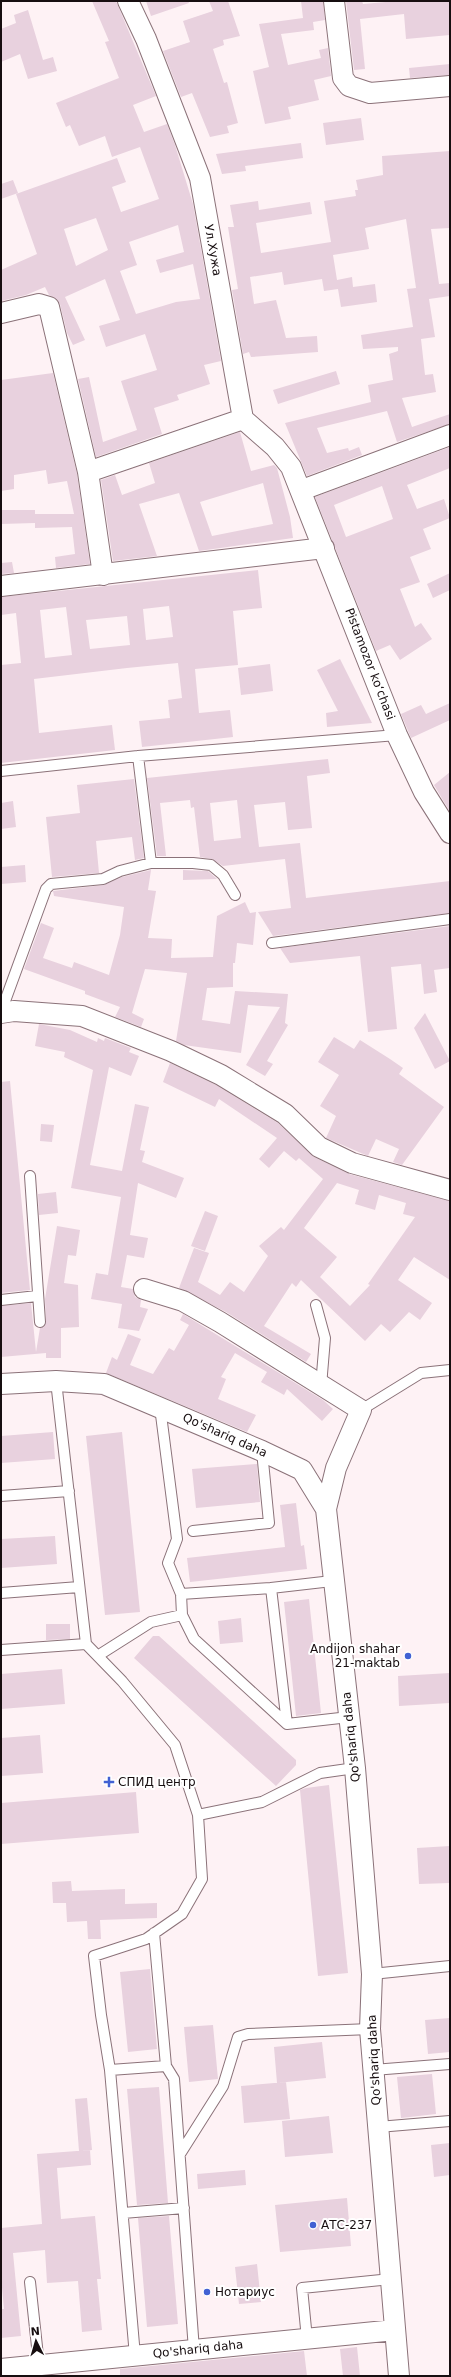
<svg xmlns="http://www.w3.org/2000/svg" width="451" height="2377" viewBox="0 0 451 2377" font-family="'DejaVu Sans',sans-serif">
<rect width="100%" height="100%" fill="#fef2f5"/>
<path fill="#e8d1de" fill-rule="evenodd" d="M 92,1 L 116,1 L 156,96 L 133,105 L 144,132 L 167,124 L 175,145 L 193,204 L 221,361 L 204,365 L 210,384 L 177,395 L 179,400 L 154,408 L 162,434 L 96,457 L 78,379 L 89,377 L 103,442 L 137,430 L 121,381 L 157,370 L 145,334 L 106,347 L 99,326 L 120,320 L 105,279 L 65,297 L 85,340 L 73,345 L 67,333 L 60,304 L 57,299 L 49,295 L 45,287 L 26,295 L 1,301 L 1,270 L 37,254 L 16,194 L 117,158 L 126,182 L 112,187 L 121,212 L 159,199 L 140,147 L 112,157 L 105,136 L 79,146 L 70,125 L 66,127 L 56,103 L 119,78 L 105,42 L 109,41 ZM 96,218 L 108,250 L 76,266 L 64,229 ZM 178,225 L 184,252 L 156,260 L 160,273 L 193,264 L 200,299 L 176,302 L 136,314 L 120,271 L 137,265 L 129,242 Z
M 146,1 L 188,1 L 189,3 L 151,16 Z
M 209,1 L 228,1 L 240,36 L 223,40 L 224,45 L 213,49 L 224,83 L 227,82 L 238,123 L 227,126 L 229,133 L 210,137 L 192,93 L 181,97 L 163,51 L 190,42 L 183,21 L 213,11 Z
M 301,1 L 323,1 L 325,20 L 313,22 L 314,30 L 281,34 L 288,65 L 321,58 L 319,50 L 328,48 L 331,76 L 314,80 L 319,100 L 288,107 L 291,119 L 265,124 L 253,71 L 269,67 L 259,24 L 303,18 Z
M 346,1 L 362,1 L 363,4 L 397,1 L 450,1 L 450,35 L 406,39 L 404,14 L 360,19 L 365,69 L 354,70 Z
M 28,10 L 43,60 L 53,57 L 57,71 L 28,79 L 20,54 L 1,62 L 1,29 L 16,23 L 14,15 Z
M 450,64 L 450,75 L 410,78 L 409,68 Z
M 361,118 L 364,140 L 326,145 L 323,123 Z
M 301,143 L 303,158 L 245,166 L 246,171 L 222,174 L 216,154 Z
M 450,151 L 450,228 L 431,229 L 439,284 L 450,283 L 450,296 L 429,299 L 435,337 L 421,339 L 425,375 L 433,374 L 436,392 L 402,398 L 412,427 L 450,414 L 450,424 L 397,442 L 387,411 L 317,428 L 327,453 L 348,448 L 349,451 L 359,447 L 362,455 L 307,476 L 285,423 L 371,402 L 368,385 L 393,380 L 389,354 L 398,351 L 398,347 L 363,349 L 361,335 L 413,327 L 407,289 L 416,288 L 406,219 L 365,228 L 369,249 L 333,255 L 337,280 L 352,277 L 353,287 L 375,284 L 377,302 L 341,307 L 338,289 L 324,291 L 322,279 L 284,285 L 282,272 L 250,277 L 254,304 L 276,300 L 286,338 L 317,336 L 318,352 L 251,357 L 249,352 L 243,354 L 232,290 L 238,289 L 228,227 L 234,227 L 230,205 L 258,201 L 259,210 L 310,202 L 312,214 L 256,223 L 261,253 L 331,242 L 324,201 L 356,196 L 355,190 L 358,190 L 356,180 L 383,175 L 382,156 Z
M 13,180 L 18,193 L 1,199 L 1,184 Z
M 336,371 L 340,384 L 278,404 L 273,390 Z
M 53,373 L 77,474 L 90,564 L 56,568 L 55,557 L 75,554 L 72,527 L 35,528 L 35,515 L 35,523 L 1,524 L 1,510 L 35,510 L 35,514 L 74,514 L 67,481 L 48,484 L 46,470 L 14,475 L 14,489 L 1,491 L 1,380 Z
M 240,432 L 251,471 L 274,465 L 277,468 L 290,517 L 293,538 L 199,551 L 179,493 L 139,504 L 157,556 L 113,561 L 101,480 L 115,475 L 122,495 L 155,483 L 149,463 ZM 263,483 L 273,524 L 212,536 L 200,502 Z
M 450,447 L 450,468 L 407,485 L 417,509 L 444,499 L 450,518 L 423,529 L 431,549 L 410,557 L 420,582 L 400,589 L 415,627 L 421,623 L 432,639 L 400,660 L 390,645 L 376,651 L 315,497 ZM 382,486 L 393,519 L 346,537 L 334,505 Z
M 12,562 L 14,573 L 1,574 L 1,563 Z
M 258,570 L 262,608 L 233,611 L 238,665 L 195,669 L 199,713 L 230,710 L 233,737 L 142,747 L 139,721 L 170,718 L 168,700 L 182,698 L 178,663 L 127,668 L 34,679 L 39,733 L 112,725 L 115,750 L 1,763 L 1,665 L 21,663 L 16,613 L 1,615 L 1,597 ZM 169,606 L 173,637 L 146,640 L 143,609 ZM 66,607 L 72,655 L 45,658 L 40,610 ZM 127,616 L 130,645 L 90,649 L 86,620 Z
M 450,573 L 450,590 L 433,598 L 427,584 Z
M 340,659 L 372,723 L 327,727 L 326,713 L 338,711 L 317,670 Z
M 270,664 L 273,691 L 241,695 L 238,668 Z
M 450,703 L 450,720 L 411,738 L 401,714 L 421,705 L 426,714 Z
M 328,759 L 330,773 L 307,776 L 312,828 L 288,830 L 285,802 L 254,805 L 259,847 L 300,843 L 306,898 L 450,881 L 450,913 L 273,936 L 258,912 L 291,908 L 285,859 L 223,866 L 212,859 L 200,857 L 194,807 L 191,808 L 190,800 L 160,803 L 166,856 L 157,856 L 147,778 ZM 237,800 L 241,838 L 214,841 L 210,803 Z
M 450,772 L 450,812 L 434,785 Z
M 134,779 L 144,858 L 135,860 L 132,837 L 96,841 L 99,873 L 52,877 L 46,817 L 80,813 L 77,785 Z
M 13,801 L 16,827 L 1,829 L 1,803 Z
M 25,865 L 26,882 L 1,884 L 1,867 Z
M 151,870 L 148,890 L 156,891 L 148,938 L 172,939 L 171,958 L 213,957 L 217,916 L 245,902 L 250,913 L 256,912 L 253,945 L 237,943 L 235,963 L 233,963 L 233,987 L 207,988 L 202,1020 L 230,1024 L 235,991 L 288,994 L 285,1023 L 288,1025 L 267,1061 L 273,1064 L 265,1076 L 246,1065 L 280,1007 L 248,1005 L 241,1053 L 184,1045 L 176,1041 L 187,973 L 145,969 L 132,1013 L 144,1019 L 141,1027 L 115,1017 L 120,1007 L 85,994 L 85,991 L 24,969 L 41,923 L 54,928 L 43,958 L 72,968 L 74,962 L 109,975 L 120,935 L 124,907 L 54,896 L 53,891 L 104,885 L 122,877 Z
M 183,870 L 208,871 L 217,879 L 183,880 Z
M 450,926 L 450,968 L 434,970 L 437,992 L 424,994 L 421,964 L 391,967 L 397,1029 L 368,1032 L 360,956 L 290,963 L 280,948 Z
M 425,1013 L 450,1061 L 435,1069 L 414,1028 Z
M 39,1024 L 70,1030 L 97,1042 L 98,1038 L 104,1041 L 105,1038 L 131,1048 L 129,1052 L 139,1056 L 131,1076 L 109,1067 L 90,1165 L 122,1171 L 135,1104 L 149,1107 L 140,1150 L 145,1151 L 142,1162 L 184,1178 L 176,1198 L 138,1183 L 130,1235 L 148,1238 L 144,1258 L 127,1255 L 121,1287 L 133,1289 L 135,1297 L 141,1300 L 140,1307 L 148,1309 L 139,1331 L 118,1328 L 122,1304 L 91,1299 L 96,1273 L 108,1275 L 121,1197 L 71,1188 L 93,1070 L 64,1057 L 65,1052 L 35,1046 Z
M 334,1037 L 354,1049 L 360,1040 L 390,1059 L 403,1068 L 399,1074 L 444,1107 L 402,1165 L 393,1162 L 399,1149 L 376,1139 L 368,1156 L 326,1138 L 336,1116 L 320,1106 L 339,1075 L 318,1062 Z
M 170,1063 L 216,1085 L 278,1123 L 314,1157 L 349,1174 L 450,1201 L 450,1280 L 414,1257 L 398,1280 L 432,1303 L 420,1320 L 409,1312 L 390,1332 L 381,1324 L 365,1341 L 301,1280 L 296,1287 L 292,1283 L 264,1326 L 311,1354 L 306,1362 L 226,1312 L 179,1288 L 194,1248 L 209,1253 L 198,1282 L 220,1295 L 230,1282 L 244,1292 L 268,1256 L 259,1246 L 281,1227 L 284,1230 L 323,1179 L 299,1158 L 296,1161 L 284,1151 L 269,1168 L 259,1159 L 277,1138 L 219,1099 L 215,1107 L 163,1082 ZM 337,1183 L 359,1190 L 355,1204 L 375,1210 L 379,1195 L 406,1203 L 403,1214 L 415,1217 L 368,1284 L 370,1285 L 350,1306 L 320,1277 L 337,1257 L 304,1228 Z
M 10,1081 L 30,1290 L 1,1293 L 1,1082 Z
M 41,1124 L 54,1125 L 52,1142 L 40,1141 Z
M 56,1192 L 58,1213 L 39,1215 L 38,1194 Z
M 205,1211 L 218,1216 L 205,1251 L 191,1246 Z
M 57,1226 L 80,1230 L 76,1256 L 68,1255 L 64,1283 L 78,1285 L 79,1327 L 61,1328 L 61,1358 L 46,1358 L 46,1353 L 1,1357 L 1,1306 L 31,1303 L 36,1352 L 40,1328 L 44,1327 L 46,1322 L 45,1299 Z
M 183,1314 L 323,1400 L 333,1409 L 322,1421 L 287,1389 L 284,1395 L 261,1382 L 267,1372 L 235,1353 L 221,1377 L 226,1379 L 218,1399 L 256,1415 L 247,1432 L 106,1373 L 112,1357 L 117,1360 L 128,1334 L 141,1339 L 130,1365 L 153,1374 L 169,1348 L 174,1351 L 189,1325 L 180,1320 Z
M 53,1432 L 55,1459 L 1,1463 L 1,1436 Z
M 122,1432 L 140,1612 L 105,1615 L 86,1436 Z
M 257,1464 L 260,1502 L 196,1508 L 192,1469 Z
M 296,1503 L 301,1546 L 304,1545 L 307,1569 L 190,1582 L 187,1558 L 285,1547 L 280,1505 Z
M 55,1536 L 57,1564 L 1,1568 L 1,1539 Z
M 309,1599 L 321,1713 L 296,1716 L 284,1602 Z
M 241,1618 L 243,1642 L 220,1644 L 218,1621 Z
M 46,1624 L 70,1624 L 70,1639 L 46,1640 Z
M 153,1636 L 159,1636 L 296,1760 L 296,1765 L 276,1786 L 134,1658 Z
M 62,1669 L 65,1704 L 1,1709 L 1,1674 Z
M 450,1673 L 450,1703 L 399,1706 L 398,1676 Z
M 40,1735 L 43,1773 L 1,1776 L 1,1738 Z
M 329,1785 L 348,1973 L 318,1976 L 300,1790 L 306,1788 Z
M 136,1792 L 139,1833 L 1,1844 L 1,1803 Z
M 450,1846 L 450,1883 L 419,1884 L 417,1848 Z
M 71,1881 L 72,1891 L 125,1889 L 125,1904 L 157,1903 L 157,1918 L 100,1920 L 101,1939 L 88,1939 L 87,1921 L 67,1922 L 66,1903 L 53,1903 L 52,1882 Z
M 150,1969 L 157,2049 L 128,2052 L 120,1972 Z
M 450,2018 L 450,2052 L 428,2054 L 425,2020 Z
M 213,2025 L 218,2079 L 189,2082 L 184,2027 Z
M 322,2042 L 326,2078 L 277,2083 L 274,2047 Z
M 432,2074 L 436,2114 L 401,2118 L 397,2077 Z
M 286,2082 L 290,2119 L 244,2123 L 241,2086 Z
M 159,2087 L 168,2203 L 137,2205 L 127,2089 Z
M 87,2098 L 92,2150 L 79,2151 L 75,2099 Z
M 329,2116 L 333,2153 L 285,2157 L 282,2121 Z
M 450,2143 L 450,2175 L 434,2177 L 431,2145 Z
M 90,2150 L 91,2165 L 57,2168 L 61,2219 L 95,2216 L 101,2279 L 97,2279 L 102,2330 L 82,2332 L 78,2281 L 47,2283 L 45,2250 L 13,2253 L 21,2336 L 1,2338 L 1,2309 L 4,2309 L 1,2277 L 1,2228 L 42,2224 L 37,2154 Z
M 245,2170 L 246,2185 L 198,2189 L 197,2174 Z
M 347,2198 L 351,2246 L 280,2252 L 275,2205 Z
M 169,2216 L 178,2324 L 147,2327 L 138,2218 Z
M 257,2264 L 261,2302 L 239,2304 L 235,2267 Z
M 357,2347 L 360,2376 L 343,2376 L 340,2349 Z
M 304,2351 L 307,2376 L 120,2376 L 120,2369 Z"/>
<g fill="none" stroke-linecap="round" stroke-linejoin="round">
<g stroke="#8b7279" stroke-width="12">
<path id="service" d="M 138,756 L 151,863
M 1,771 L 138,756 L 397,735
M 272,943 L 450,919
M 1,1012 L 46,889 L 51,884 L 103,879 L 120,871 L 151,863 L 193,863 L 211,865 L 223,875 L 235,895
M 30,1176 L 40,1322
M 1,1300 L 37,1296
M 316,1305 L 325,1338 L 321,1386
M 56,1381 L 86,1644 L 122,1681 L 175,1745 L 198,1815 L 202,1879 L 182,1914 L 146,1939 L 94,1956 L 101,2015 L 110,2070
M 160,1407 L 177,1539 L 168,1563 L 181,1594
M 361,1410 L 421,1373 L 450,1370
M 1,1496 L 69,1491
M 193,1531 L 269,1523 L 262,1451
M 1,1593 L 79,1587
M 182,1615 L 181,1594 L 271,1588
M 1,1650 L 86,1644
M 99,1655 L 151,1622 L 182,1615 L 194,1639 L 287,1724 L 349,1717
M 287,1724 L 271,1588 L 332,1581
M 198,1815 L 262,1802 L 320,1773 L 355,1768
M 154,1933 L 166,2066
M 372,1974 L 450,1966
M 373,2070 L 450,2064
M 378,2127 L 450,2121
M 180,2154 L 223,2086 L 238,2037 L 248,2034 L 370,2029
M 123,2213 L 184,2208
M 30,2282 L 39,2365
M 307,2339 L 302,2288 L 391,2279
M 135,2356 L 110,2070 L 166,2066 L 174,2079 L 194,2350"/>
</g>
<g stroke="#8b7279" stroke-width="22">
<path id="minor" d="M 128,1 L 146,39 L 200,178 L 243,419 L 275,447 L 291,467 L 397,735 L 424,792 L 450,833
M 334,1 L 343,78 L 349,86 L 370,93 L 450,86
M 1,313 L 39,304 L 49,307 L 88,472 L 103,575
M 88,472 L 243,419
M 302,490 L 450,435
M 1,586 L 324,548
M 1,1013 L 14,1011 L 82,1016 L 171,1051 L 221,1075 L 285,1114 L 319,1147 L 352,1163 L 450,1190
M 144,1289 L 183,1301 L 220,1322 L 361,1410 L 336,1468 L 326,1509
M 1,1384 L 56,1381 L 104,1384 L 262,1451 L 302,1470 L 326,1509 L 355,1768 L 372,1974 L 370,2029 L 399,2376
M 1,2369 L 395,2330"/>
</g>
<use href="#service" stroke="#fff" stroke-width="10"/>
<use href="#minor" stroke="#fff" stroke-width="20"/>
</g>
<g fill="#4161d3" stroke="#fff" stroke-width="1.5">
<circle cx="408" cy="1656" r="4"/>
<path d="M107 1776h4v4h4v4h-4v4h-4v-4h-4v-4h4z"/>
<circle cx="313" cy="2225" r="4"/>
<circle cx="207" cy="2292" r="4"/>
</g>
<g text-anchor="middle" stroke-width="4" stroke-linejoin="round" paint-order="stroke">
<g font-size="12" fill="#170e10" stroke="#fff">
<text transform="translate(213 250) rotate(80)" y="4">Ул.Хужа</text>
<text transform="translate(370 664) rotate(69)" y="4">Pistamozor koʻchasi</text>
<text transform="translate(225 1435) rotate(24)" y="4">Qo'shariq daha</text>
<text transform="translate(351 1737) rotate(-96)" y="4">Qo'shariq daha</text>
<text transform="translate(374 2060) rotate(-93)" y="4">Qo'shariq daha</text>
<text transform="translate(198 2349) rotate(-6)" y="4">Qo'shariq daha</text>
</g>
<g font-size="12" fill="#170e10" stroke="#fff" text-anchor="start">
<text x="400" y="1653" text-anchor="end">Andijon shahar<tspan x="400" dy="14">21-maktab</tspan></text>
<text x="118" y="1786">СПИД центр</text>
<text x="321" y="2229">АТС-237</text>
<text x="215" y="2296">Нотариус</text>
</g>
</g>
<rect width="451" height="2377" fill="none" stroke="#170e10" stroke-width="4"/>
<g transform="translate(36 2341) rotate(355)" stroke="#ffffff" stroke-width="3" paint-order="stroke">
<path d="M0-3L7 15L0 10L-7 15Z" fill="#170e10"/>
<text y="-6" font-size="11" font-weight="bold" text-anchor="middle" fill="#170e10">N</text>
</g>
</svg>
